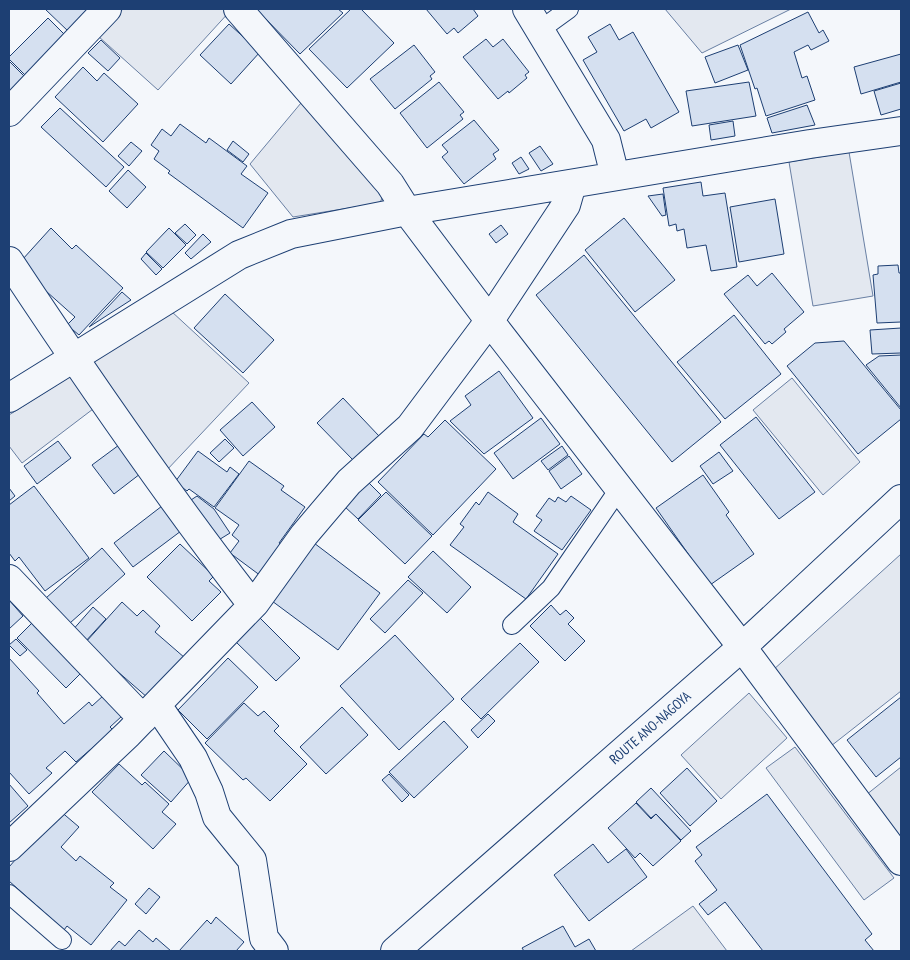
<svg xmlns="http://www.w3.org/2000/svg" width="910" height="960" viewBox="0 0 910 960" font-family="'PT Sans Narrow',sans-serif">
<rect width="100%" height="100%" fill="#f4f7fb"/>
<path fill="#e3e8f0" stroke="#687fa3" d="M 123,9 L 231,9 L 231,10 L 158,90 L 98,36 Z
M 665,9 L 791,9 L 702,53 Z
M 306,97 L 385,190 L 380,203 L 293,217 L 250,164 Z
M 849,152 L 873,296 L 813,306 L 789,162 Z
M 171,311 L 249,383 L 165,472 L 88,365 Z
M 74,374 L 97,406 L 22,463 L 9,446 L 9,415 Z
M 792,378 L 860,462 L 823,495 L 753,410 Z
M 901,554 L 901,691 L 831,746 L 772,671 Z
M 749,693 L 787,738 L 721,799 L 681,755 Z
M 795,747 L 894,878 L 864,900 L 766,768 Z
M 901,767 L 901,839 L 866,795 Z
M 693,906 L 727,951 L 631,951 Z"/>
<path fill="#d5e0f0" stroke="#1d3f73" d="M 45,9 L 93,9 L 69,32 Z
M 256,9 L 338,9 L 343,13 L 300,54 Z
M 351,9 L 361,9 L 394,43 L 347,88 L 309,49 Z
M 426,9 L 473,9 L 478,16 L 458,33 L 454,28 L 447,34 Z
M 808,12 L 819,33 L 823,30 L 829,41 L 811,50 L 808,45 L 794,52 L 802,78 L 807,76 L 815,100 L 766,116 L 757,88 L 755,89 L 740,45 Z
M 48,18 L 68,38 L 28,78 L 9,59 L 9,57 Z
M 229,24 L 260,52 L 231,84 L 200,55 Z
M 610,24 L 619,40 L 633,32 L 679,112 L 651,128 L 646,119 L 624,131 L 583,60 L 597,52 L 588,37 Z
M 486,39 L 493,47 L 503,39 L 529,72 L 525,75 L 527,78 L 509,93 L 508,91 L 498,99 L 463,57 Z
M 101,40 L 120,58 L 108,71 L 88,53 Z
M 414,45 L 435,72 L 430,76 L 432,79 L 395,109 L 370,79 Z
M 738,45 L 748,70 L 715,83 L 705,57 Z
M 901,54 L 901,82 L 861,94 L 854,67 Z
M 9,61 L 26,78 L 9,96 Z
M 83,67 L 97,81 L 104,73 L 138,104 L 103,142 L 55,97 Z
M 439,82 L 464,112 L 460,115 L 463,119 L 427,148 L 400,113 Z
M 749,82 L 756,116 L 692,126 L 686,91 Z
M 901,83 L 901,109 L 881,115 L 874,91 Z
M 807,105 L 815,125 L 772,133 L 767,118 Z
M 60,108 L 124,167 L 106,187 L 41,127 Z
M 474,120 L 499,150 L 493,154 L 496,159 L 464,184 L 442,157 L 448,152 L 442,145 Z
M 733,121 L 735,136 L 711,140 L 709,125 Z
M 180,124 L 206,143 L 209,138 L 247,166 L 241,174 L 268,193 L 243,228 L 168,173 L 170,171 L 154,159 L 159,151 L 151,145 L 162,129 L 171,136 Z
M 233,141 L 249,154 L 243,162 L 227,150 Z
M 131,142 L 142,151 L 129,166 L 118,156 Z
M 540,146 L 553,164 L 541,171 L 529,153 Z
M 521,157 L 529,169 L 519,174 L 512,163 Z
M 128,170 L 146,187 L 127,208 L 109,191 Z
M 701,182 L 703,196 L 725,193 L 737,267 L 711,271 L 706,245 L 687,248 L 684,229 L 677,231 L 676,224 L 669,226 L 663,188 Z
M 663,194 L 666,215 L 662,216 L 648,196 Z
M 775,199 L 784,254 L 739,262 L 730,207 Z
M 624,218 L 675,280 L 635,312 L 585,250 Z
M 185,224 L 196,235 L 187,244 L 175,233 Z
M 501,225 L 508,234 L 496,243 L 489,234 Z
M 51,228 L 72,249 L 76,245 L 123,288 L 79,335 L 67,325 L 75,317 L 37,283 L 22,260 Z
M 169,228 L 186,245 L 163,268 L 146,252 Z
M 203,234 L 211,242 L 191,259 L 185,253 Z
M 146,253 L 162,269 L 156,275 L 141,259 Z
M 584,255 L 721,422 L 672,462 L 536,295 Z
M 898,265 L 899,273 L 901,273 L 901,322 L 877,323 L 873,275 L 878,274 L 878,266 Z
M 772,273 L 804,312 L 784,329 L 786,332 L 772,344 L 769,341 L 765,344 L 724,294 L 748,275 L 757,286 Z
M 122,292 L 131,300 L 89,327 Z
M 225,294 L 274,340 L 243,373 L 194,328 Z
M 734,315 L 781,374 L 725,419 L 677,362 Z
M 901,328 L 901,353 L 872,354 L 870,330 Z
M 844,341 L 901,410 L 901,419 L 858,454 L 787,366 L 815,343 Z
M 901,355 L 901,408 L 866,365 L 879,356 Z
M 499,371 L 533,418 L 484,454 L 450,421 L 471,405 L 465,396 Z
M 343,398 L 379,436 L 353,460 L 317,423 Z
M 252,402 L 275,427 L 243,456 L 220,430 Z
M 756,417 L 815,492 L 779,519 L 720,445 Z
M 541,418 L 560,444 L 513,479 L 494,453 Z
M 445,420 L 496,469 L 433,535 L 378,482 L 424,434 L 428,437 Z
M 225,439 L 234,448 L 219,462 L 210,453 Z
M 58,441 L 71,458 L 37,484 L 24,466 Z
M 119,445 L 140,474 L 114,494 L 92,465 Z
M 562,446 L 568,455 L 548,470 L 541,461 Z
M 198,451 L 227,472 L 230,467 L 239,474 L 214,507 L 189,489 L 187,491 L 175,482 Z
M 719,452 L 733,471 L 713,484 L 700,466 Z
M 569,456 L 582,474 L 561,489 L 549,471 Z
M 249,461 L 284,486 L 281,490 L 305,507 L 279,543 L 283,546 L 261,576 L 230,553 L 239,541 L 232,535 L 239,525 L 215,508 Z
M 703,475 L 729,512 L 726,515 L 754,554 L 710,585 L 656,508 Z
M 368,482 L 381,495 L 358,519 L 344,506 Z
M 34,486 L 89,558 L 45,591 L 19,557 L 15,561 L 9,553 L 9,505 Z
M 9,488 L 15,496 L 9,501 Z
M 386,492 L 432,536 L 405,564 L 358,520 Z
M 488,492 L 518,514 L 513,522 L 558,554 L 526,599 L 450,545 L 464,527 L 460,524 L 476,502 L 479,505 Z
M 197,496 L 214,509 L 230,533 L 217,541 L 191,500 Z
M 571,496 L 591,510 L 562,550 L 534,531 L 542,520 L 536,516 L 549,498 L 555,502 L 558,497 L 566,502 Z
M 162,506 L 181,531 L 133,567 L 114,543 Z
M 314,543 L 380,593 L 338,650 L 272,601 Z
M 180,544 L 214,576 L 209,581 L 221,592 L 192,621 L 147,577 Z
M 102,548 L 125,574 L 70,623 L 46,598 Z
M 433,551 L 471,587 L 447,613 L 408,577 Z
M 408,580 L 423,593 L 385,633 L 370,619 Z
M 9,600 L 23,616 L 9,629 Z
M 122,602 L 137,616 L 143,610 L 160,626 L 155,632 L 185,658 L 148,698 L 85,643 Z
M 551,605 L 560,615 L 566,610 L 574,618 L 568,624 L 585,641 L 565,661 L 530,626 Z
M 93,607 L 106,619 L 84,643 L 71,632 Z
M 259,617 L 300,658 L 276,681 L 235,641 Z
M 34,621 L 83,671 L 66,688 L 17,638 Z
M 395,635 L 454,699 L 399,750 L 340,686 Z
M 16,639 L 27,650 L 20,656 L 9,645 Z
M 520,643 L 539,662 L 481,719 L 461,699 Z
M 9,658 L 39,691 L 37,693 L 64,724 L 89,702 L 92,706 L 104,695 L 122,716 L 110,727 L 113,730 L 76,762 L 65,751 L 46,768 L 52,773 L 29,794 L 9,772 Z
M 228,658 L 258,687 L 207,739 L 178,710 Z
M 901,697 L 901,757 L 876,777 L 847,740 Z
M 244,703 L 258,716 L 264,711 L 279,726 L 274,731 L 307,764 L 270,801 L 246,778 L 243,780 L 205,743 Z
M 342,707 L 368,735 L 326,774 L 300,747 Z
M 488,714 L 495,721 L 478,738 L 471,730 Z
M 444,721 L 468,747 L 414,798 L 389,772 Z
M 164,751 L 192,778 L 171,802 L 141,775 Z
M 119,764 L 142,785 L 145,782 L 169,804 L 162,812 L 176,824 L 153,849 L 92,792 Z
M 687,768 L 717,801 L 690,826 L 660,793 Z
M 389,774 L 409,795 L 402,802 L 382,780 Z
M 9,784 L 28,806 L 9,823 Z
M 651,788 L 691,831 L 681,840 L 656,814 L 651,818 L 636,802 Z
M 767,794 L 872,934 L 865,940 L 874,951 L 763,951 L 725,902 L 708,915 L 699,904 L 717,890 L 695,861 L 702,855 L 696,847 Z
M 636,803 L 651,819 L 656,814 L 681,841 L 653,866 L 640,853 L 635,858 L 608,828 Z
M 59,810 L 79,827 L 61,847 L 76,861 L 80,856 L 114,883 L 110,887 L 127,900 L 91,945 L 67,926 L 64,930 L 9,881 L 9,867 Z
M 593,844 L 608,863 L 626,849 L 647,877 L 589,921 L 554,875 Z
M 149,888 L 160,897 L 146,914 L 135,904 Z
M 216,917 L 244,942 L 236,951 L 179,951 L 207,920 L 211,924 Z
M 563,926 L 575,947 L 589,939 L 596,951 L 524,951 L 522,948 Z
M 139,930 L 153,942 L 156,938 L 171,951 L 110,951 L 119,941 L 125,946 Z"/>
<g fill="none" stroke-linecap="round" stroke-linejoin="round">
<g stroke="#1d3f73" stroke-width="20">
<path id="service" d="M 540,30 L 569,9
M 512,625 L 551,588 L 619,489
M 9,894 L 62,940"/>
</g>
<g stroke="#1d3f73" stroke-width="30">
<path id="minor" d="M 238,9 L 390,184 L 407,211 L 495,328 L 742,647 L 901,861
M 527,9 L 606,140 L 615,176
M 9,112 L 107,9
M 9,261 C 85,376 163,489 247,598 L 255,603
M 9,398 L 239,255 L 291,234 L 407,211 L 810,144 L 901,131
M 9,579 L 143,719
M 157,705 L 193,758 L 209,792 L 217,817 L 252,860 L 264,938 L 274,951
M 9,847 L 128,734 L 255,603 L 304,535 L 349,482 L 410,427 L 490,320 L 566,205 L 572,184"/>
</g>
<g stroke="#1d3f73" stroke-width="30">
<g id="secondary">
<path id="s1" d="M 395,951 L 742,647 L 901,499"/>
</g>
</g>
<use href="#service" stroke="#f4f7fb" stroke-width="18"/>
<use href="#minor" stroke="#f4f7fb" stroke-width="28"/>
<use href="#secondary" stroke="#f4f7fb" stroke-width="28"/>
</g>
<g text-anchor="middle" stroke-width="4" stroke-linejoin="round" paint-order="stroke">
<g font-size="14" fill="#1d3f73" stroke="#f4f7fb">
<text dy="5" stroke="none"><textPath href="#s1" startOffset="339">ROUTE ANO-NAGOYA</textPath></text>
</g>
</g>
<rect width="910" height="960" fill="none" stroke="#1d3f73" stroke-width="20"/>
</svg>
